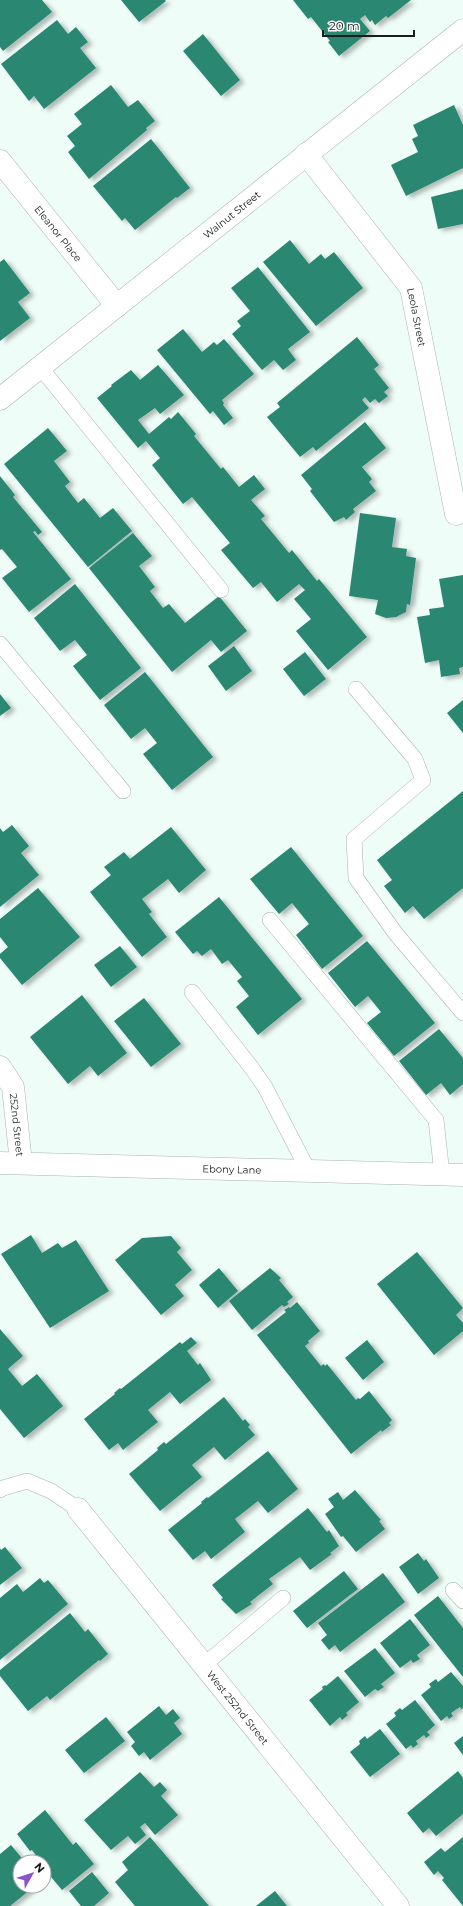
<svg xmlns="http://www.w3.org/2000/svg" width="463" height="1906" viewBox="0 0 463 1906" font-family="Montserrat,sans-serif">
<defs>
<filter id="shadow"><feDropShadow dx="4.5" dy="2.5" stdDeviation="2" flood-color="#0004"/></filter>
</defs>
<rect width="100%" height="100%" fill="#effdf8"/>
<path fill="#298771" filter="url(#shadow)" d="M 0,0 L 42,0 L 52,12 L 3,51 L 0,47 Z
M 121,0 L 165,0 L 166,1 L 139,22 Z
M 293,0 L 411,0 L 388,18 L 386,16 L 375,25 L 372,20 L 370,22 L 365,15 L 360,19 L 370,31 L 339,56 L 328,42 L 330,41 L 311,17 L 308,19 Z
M 57,20 L 68,34 L 76,27 L 88,42 L 80,48 L 96,68 L 44,109 L 34,96 L 29,101 L 1,64 Z
M 203,34 L 240,80 L 221,96 L 183,51 Z
M 111,85 L 128,107 L 138,100 L 155,121 L 146,128 L 147,130 L 89,179 L 68,152 L 75,146 L 67,136 L 82,124 L 74,114 Z
M 454,105 L 463,125 L 463,168 L 406,196 L 391,165 L 418,152 L 412,139 L 418,136 L 413,125 Z
M 151,139 L 190,188 L 177,198 L 176,197 L 135,230 L 125,218 L 122,221 L 93,186 Z
M 463,189 L 463,224 L 438,229 L 431,197 Z
M 290,240 L 309,264 L 321,254 L 325,259 L 334,252 L 363,288 L 316,326 L 263,262 Z
M 4,259 L 30,293 L 18,302 L 30,318 L 0,341 L 0,262 Z
M 258,267 L 310,332 L 288,349 L 296,360 L 283,370 L 274,360 L 262,370 L 232,334 L 241,326 L 237,321 L 250,311 L 231,288 Z
M 183,329 L 202,352 L 214,342 L 217,345 L 224,339 L 254,374 L 222,400 L 224,403 L 223,405 L 233,418 L 224,425 L 213,411 L 210,414 L 157,350 Z
M 357,337 L 379,365 L 374,369 L 389,388 L 384,392 L 388,396 L 379,403 L 375,399 L 370,403 L 365,397 L 362,400 L 369,408 L 316,451 L 313,447 L 300,457 L 267,417 L 280,407 L 277,403 Z
M 158,365 L 184,395 L 160,414 L 155,408 L 138,420 L 149,434 L 169,417 L 171,419 L 178,412 L 196,434 L 194,436 L 221,469 L 223,467 L 239,487 L 254,475 L 265,489 L 251,500 L 265,516 L 261,519 L 289,553 L 292,550 L 317,581 L 319,579 L 367,637 L 328,670 L 296,631 L 311,619 L 294,599 L 305,590 L 299,584 L 277,602 L 261,582 L 253,588 L 221,550 L 230,543 L 192,497 L 183,504 L 152,465 L 160,458 L 146,441 L 138,448 L 97,398 L 112,386 L 111,385 L 131,370 L 140,380 Z
M 365,422 L 386,448 L 362,467 L 372,479 L 369,482 L 376,491 L 353,509 L 355,512 L 346,520 L 344,517 L 334,522 L 310,491 L 312,489 L 301,475 Z
M 48,428 L 67,451 L 54,461 L 70,482 L 65,486 L 78,503 L 84,498 L 100,518 L 113,508 L 132,531 L 88,567 L 4,464 Z
M 0,476 L 15,495 L 13,497 L 42,532 L 38,535 L 35,531 L 33,532 L 71,579 L 29,612 L 2,578 L 17,567 L 2,549 L 0,550 Z
M 360,513 L 396,518 L 392,547 L 407,549 L 406,556 L 416,558 L 410,605 L 407,604 L 406,612 L 396,617 L 386,618 L 375,614 L 378,600 L 349,596 Z
M 133,533 L 152,556 L 139,566 L 155,587 L 150,591 L 163,608 L 169,604 L 185,623 L 219,596 L 247,631 L 221,652 L 211,640 L 172,672 L 89,568 Z
M 463,575 L 463,667 L 459,668 L 460,674 L 441,677 L 439,660 L 425,663 L 417,617 L 430,615 L 429,609 L 444,607 L 439,579 Z
M 75,584 L 141,668 L 100,700 L 73,666 L 87,655 L 75,640 L 60,651 L 34,618 Z
M 234,646 L 252,671 L 226,691 L 208,666 Z
M 305,652 L 326,679 L 304,696 L 283,669 Z
M 145,672 L 213,757 L 172,790 L 143,754 L 157,743 L 145,728 L 131,739 L 104,705 Z
M 0,694 L 11,708 L 0,716 Z
M 463,700 L 463,733 L 447,713 Z
M 463,791 L 463,888 L 424,919 L 413,906 L 405,913 L 384,886 L 392,880 L 377,860 Z
M 12,825 L 29,846 L 21,853 L 39,875 L 0,907 L 0,828 L 3,832 Z
M 171,827 L 206,870 L 179,893 L 168,879 L 142,899 L 152,912 L 149,914 L 167,937 L 142,957 L 90,892 L 111,875 L 104,867 L 124,852 L 130,859 Z
M 291,847 L 363,936 L 322,969 L 296,935 L 309,924 L 292,903 L 279,914 L 250,879 Z
M 38,888 L 80,937 L 22,985 L 0,958 L 0,954 L 8,947 L 0,937 L 0,919 Z
M 219,897 L 302,999 L 258,1035 L 236,1007 L 249,996 L 237,981 L 242,977 L 228,960 L 222,964 L 211,949 L 202,956 L 197,951 L 193,954 L 175,932 Z
M 367,941 L 435,1023 L 394,1056 L 367,1023 L 381,1012 L 368,996 L 355,1007 L 328,973 Z
M 120,946 L 137,967 L 111,987 L 94,965 Z
M 82,995 L 127,1053 L 98,1076 L 90,1066 L 68,1084 L 30,1037 Z
M 144,998 L 181,1044 L 151,1067 L 114,1021 Z
M 439,1029 L 463,1058 L 463,1084 L 450,1095 L 441,1083 L 426,1095 L 399,1061 Z
M 31,1235 L 42,1253 L 58,1243 L 62,1248 L 76,1240 L 109,1291 L 50,1328 L 1,1254 Z
M 171,1236 L 181,1248 L 177,1252 L 192,1270 L 175,1285 L 184,1296 L 161,1315 L 115,1260 L 142,1238 Z
M 417,1252 L 463,1308 L 456,1315 L 463,1323 L 463,1331 L 434,1355 L 377,1284 Z
M 219,1268 L 238,1291 L 218,1308 L 199,1285 Z
M 270,1268 L 281,1278 L 279,1280 L 293,1297 L 287,1302 L 289,1304 L 284,1307 L 282,1305 L 252,1330 L 229,1301 Z
M 297,1302 L 320,1331 L 308,1341 L 309,1343 L 305,1346 L 321,1366 L 324,1364 L 325,1366 L 327,1364 L 356,1400 L 358,1398 L 360,1399 L 369,1391 L 392,1420 L 389,1423 L 391,1425 L 382,1432 L 381,1430 L 351,1454 L 257,1335 L 286,1312 L 284,1310 L 289,1307 L 290,1308 Z
M 0,1329 L 23,1356 L 8,1369 L 22,1386 L 37,1374 L 63,1406 L 24,1438 L 0,1409 Z
M 191,1337 L 197,1343 L 187,1351 L 198,1365 L 200,1363 L 211,1380 L 180,1404 L 170,1392 L 148,1410 L 158,1422 L 123,1450 L 118,1443 L 109,1450 L 84,1419 L 115,1394 L 114,1393 L 120,1388 L 121,1389 L 180,1342 L 182,1344 Z
M 367,1340 L 384,1362 L 363,1380 L 345,1358 Z
M 224,1397 L 243,1421 L 245,1419 L 250,1425 L 248,1427 L 255,1435 L 225,1460 L 214,1447 L 192,1465 L 202,1477 L 160,1511 L 129,1474 L 158,1450 L 157,1448 L 164,1442 L 166,1444 Z
M 268,1451 L 298,1489 L 268,1513 L 258,1501 L 235,1519 L 245,1532 L 211,1559 L 205,1551 L 193,1560 L 168,1530 L 202,1503 L 201,1502 L 207,1497 L 208,1498 Z
M 355,1490 L 381,1520 L 379,1521 L 385,1529 L 356,1552 L 343,1536 L 341,1537 L 325,1514 L 334,1507 L 328,1499 L 338,1492 L 343,1500 Z
M 308,1508 L 327,1532 L 329,1530 L 339,1546 L 330,1553 L 332,1554 L 310,1570 L 300,1557 L 269,1579 L 273,1584 L 250,1602 L 252,1604 L 236,1614 L 221,1599 L 223,1598 L 212,1585 Z
M 5,1547 L 22,1568 L 0,1585 L 0,1548 L 1,1550 Z
M 418,1553 L 424,1561 L 426,1559 L 439,1578 L 418,1594 L 399,1567 Z
M 344,1571 L 358,1589 L 307,1628 L 293,1611 Z
M 383,1573 L 405,1602 L 340,1652 L 335,1645 L 329,1650 L 321,1640 L 327,1635 L 318,1623 Z
M 40,1578 L 44,1583 L 48,1580 L 68,1604 L 0,1660 L 0,1598 L 17,1584 L 23,1592 Z
M 438,1596 L 463,1628 L 463,1677 L 414,1615 Z
M 70,1613 L 85,1632 L 88,1629 L 108,1654 L 100,1661 L 99,1660 L 50,1700 L 47,1696 L 28,1711 L 0,1676 L 0,1670 Z
M 410,1619 L 430,1645 L 417,1655 L 420,1659 L 413,1663 L 411,1660 L 400,1668 L 380,1643 Z
M 375,1648 L 395,1673 L 381,1684 L 384,1687 L 378,1691 L 375,1689 L 365,1697 L 344,1671 Z
M 451,1672 L 463,1686 L 463,1708 L 461,1709 L 460,1707 L 451,1713 L 453,1716 L 449,1719 L 447,1716 L 441,1721 L 421,1695 L 431,1687 L 429,1684 L 436,1679 L 438,1682 Z
M 338,1676 L 359,1702 L 346,1713 L 348,1715 L 342,1720 L 340,1717 L 330,1726 L 309,1700 L 323,1689 L 322,1687 L 325,1685 L 326,1686 Z
M 415,1700 L 435,1725 L 427,1732 L 430,1735 L 426,1738 L 424,1735 L 416,1741 L 418,1744 L 413,1748 L 411,1745 L 406,1749 L 386,1724 L 396,1716 L 394,1713 L 400,1708 L 402,1710 Z
M 159,1706 L 166,1715 L 173,1709 L 180,1718 L 174,1723 L 182,1734 L 150,1760 L 144,1752 L 139,1756 L 131,1746 L 135,1742 L 127,1732 Z
M 106,1717 L 125,1741 L 84,1773 L 65,1750 Z
M 380,1729 L 400,1754 L 370,1777 L 350,1752 L 360,1744 L 359,1741 L 365,1736 L 367,1739 Z
M 463,1736 L 463,1755 L 454,1743 Z
M 458,1771 L 463,1778 L 463,1814 L 436,1836 L 429,1828 L 423,1833 L 407,1813 Z
M 140,1772 L 154,1787 L 160,1782 L 167,1790 L 161,1796 L 178,1815 L 155,1835 L 145,1823 L 140,1827 L 146,1835 L 135,1844 L 128,1836 L 111,1850 L 84,1820 Z
M 45,1810 L 73,1845 L 76,1842 L 94,1864 L 62,1890 L 46,1871 L 47,1869 L 44,1866 L 44,1862 L 41,1862 L 32,1850 L 30,1851 L 17,1834 Z
M 150,1837 L 209,1906 L 135,1906 L 115,1882 L 128,1870 L 122,1862 Z
M 463,1837 L 463,1906 L 442,1880 L 444,1878 L 438,1871 L 434,1875 L 424,1862 L 441,1848 L 445,1852 Z
M 11,1845 L 25,1862 L 20,1862 L 20,1886 L 35,1886 L 10,1906 L 0,1906 L 0,1854 Z
M 92,1872 L 109,1893 L 94,1906 L 81,1906 L 69,1891 Z
M 275,1891 L 287,1906 L 256,1906 Z"/>
<g fill="none" stroke-linecap="round" stroke-linejoin="round">
<g stroke="#a8b5b1" stroke-width="16">
<path id="service" d="M 40,367 L 221,590
M 0,644 L 123,791
M 356,689 L 415,759 L 423,780 L 354,839 L 356,878 L 396,934 L 463,1013
M 270,920 L 436,1120 L 442,1174
M 192,992 L 251,1067 L 265,1087 L 308,1170
M 0,1490 L 3,1488 L 27,1481 L 51,1491 L 78,1509
M 453,1590 L 463,1601
M 204,1665 L 283,1598"/>
</g>
<g stroke="#a8b5b1" stroke-width="23">
<g id="minor">
<path id="s1" d="M 306,154 L 411,288 L 456,514"/>
<path id="s2" d="M 0,161 L 117,306"/>
<path id="s3" d="M 0,1067 L 13,1087 L 21,1163"/>
<path id="s4" d="M 78,1509 L 398,1906"/>
</g>
</g>
<g stroke="#a8b5b1" stroke-width="23">
<g id="tertiary">
<path id="s5" d="M 0,399 L 463,30"/>
<path id="s6" d="M 0,1163 L 463,1175"/>
</g>
</g>
<use href="#service" stroke="#fff" stroke-width="15"/>
<use href="#minor" stroke="#fff" stroke-width="22"/>
<use href="#tertiary" stroke="#fff" stroke-width="22"/>
</g>
<g text-anchor="middle" stroke-width="3" stroke-linejoin="round" paint-order="stroke">
<g font-size="10" fill="#181c1b" stroke="#fff">
<text dy="4" stroke="none"><textPath href="#s5" startOffset="296">Walnut Street</textPath></text>
<text dy="4" stroke="none"><textPath href="#s2" startOffset="93">Eleanor Place</textPath></text>
<text dy="4" stroke="none"><textPath href="#s1" startOffset="200">Leola Street</textPath></text>
<text dy="4" stroke="none"><textPath href="#s3" startOffset="62">252nd Street</textPath></text>
<text dy="4" stroke="none"><textPath href="#s6" startOffset="232">Ebony Lane</textPath></text>
<text dy="4" stroke="none"><textPath href="#s4" startOffset="255">West 252nd Street</textPath></text>
</g>
</g>
<g transform="translate(32 1874) rotate(51)"><circle r="19" fill="#ffffff" stroke="#a3a4a4"/>
<path d="M0-3L7 15L0 10L-7 15Z" fill="#8a54cc"/>
<text y="-6" font-size="11" font-weight="bold" text-anchor="middle" fill="#181c1b">N</text>
</g>
<path d="M323 30v6h91v-6" fill="none" stroke="#181c1b" stroke-width="2"/>
<text x="329" y="30" font-size="12" fill="#181c1b" stroke="#ffffff" stroke-width="3" paint-order="stroke">20 m</text>
</svg>
